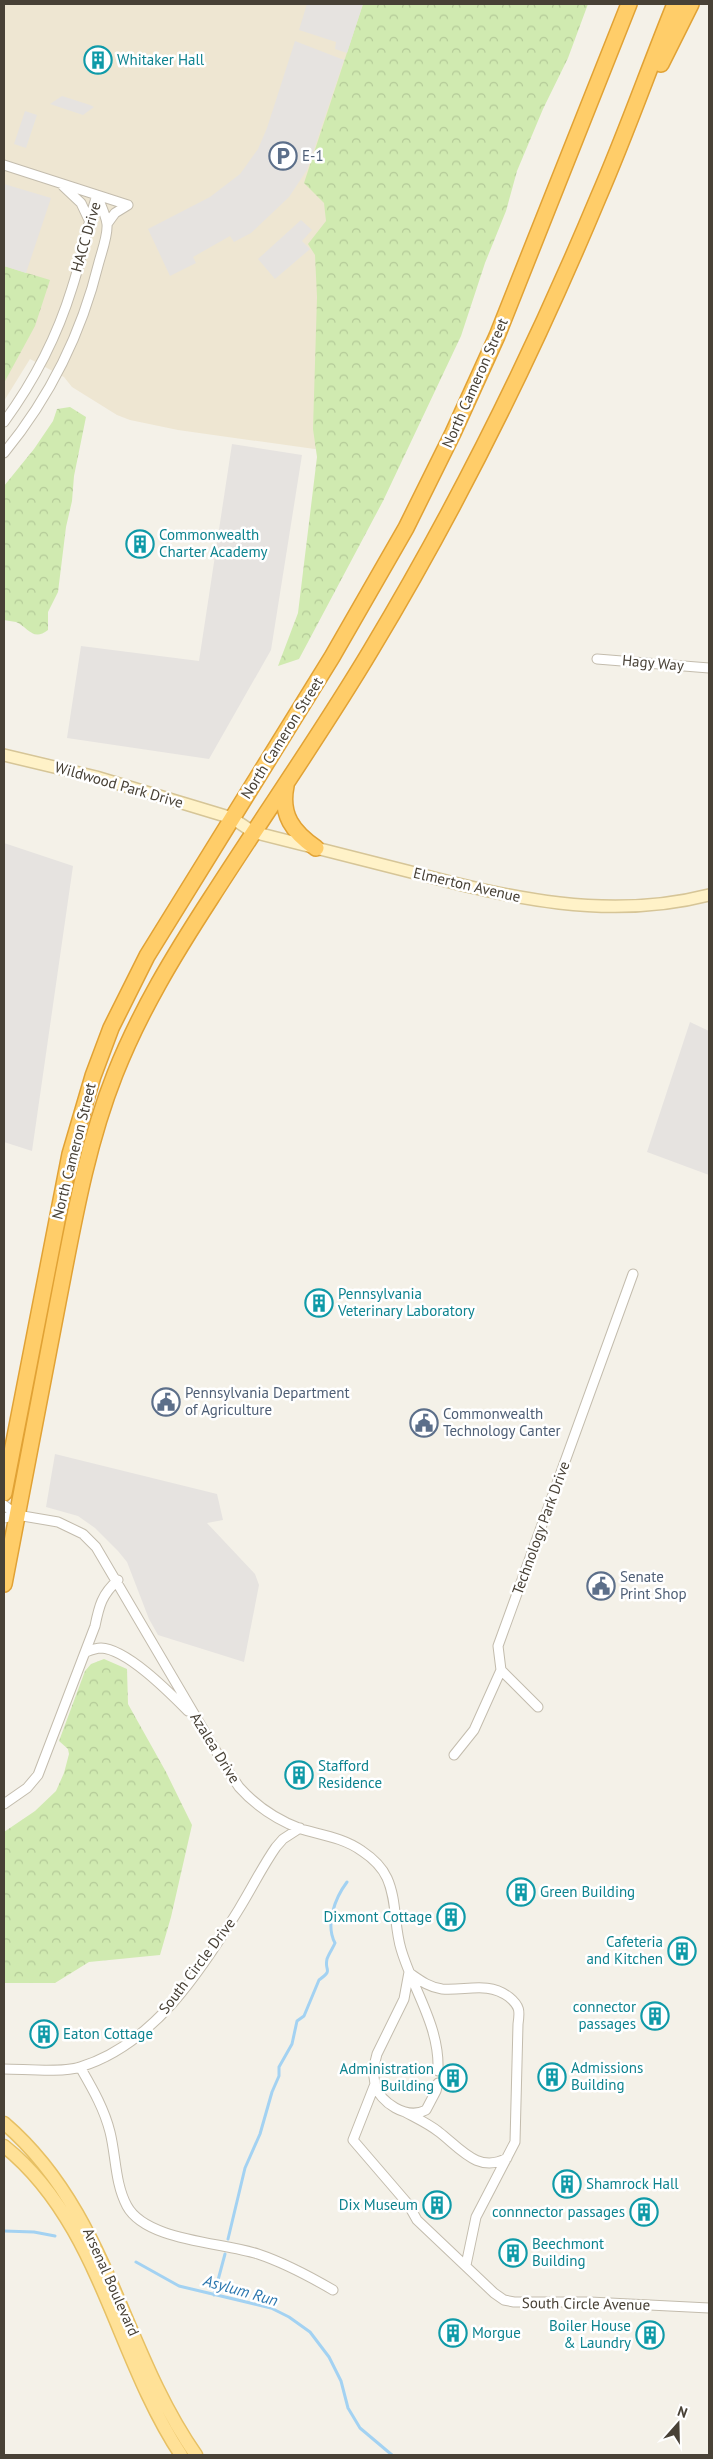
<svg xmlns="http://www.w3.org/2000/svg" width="713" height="2459" viewBox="0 0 713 2459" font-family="'PT Sans',sans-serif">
<defs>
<pattern id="forest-crowns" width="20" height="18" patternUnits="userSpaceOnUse" patternTransform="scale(1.25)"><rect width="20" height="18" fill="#d0eab0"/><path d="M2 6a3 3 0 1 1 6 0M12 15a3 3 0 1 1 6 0" fill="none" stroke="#b4ca98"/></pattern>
</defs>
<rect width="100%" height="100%" fill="#f4f1e8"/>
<path fill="#eee6d2" d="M 4,4 L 559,4 L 386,459 L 178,430 L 130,420 L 117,415 L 72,387 L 64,377 L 30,359 L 4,401 Z"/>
<path fill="url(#forest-crowns)" d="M 363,4 L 588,4 L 568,58 L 543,109 L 517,171 L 506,211 L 485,263 L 461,336 L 383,501 L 299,659 L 278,666 L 298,613 L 317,457 L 313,429 L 317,297 L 315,255 L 308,244 L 326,221 L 324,203 L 304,183 Z
M 4,266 L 50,280 L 35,326 L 4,383 Z
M 70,407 L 86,417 L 74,476 L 72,501 L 66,527 L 58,592 L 48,612 L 48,630 C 33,642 28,627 16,622 C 12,621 7,621 4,620 L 4,486 L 34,449 L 53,421 L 57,409 Z
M 104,1659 L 127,1669 L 128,1704 L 166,1772 L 192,1825 L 171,1917 L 160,1955 L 89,1962 L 55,1983 L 4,1983 L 4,1832 L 35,1811 L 56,1791 L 64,1773 L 69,1754 L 68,1749 L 59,1741 L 85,1671 L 91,1664 Z"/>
<path fill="#e6e3e0" d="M 307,4 L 363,4 L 347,53 L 335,49 L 336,42 L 299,30 Z
M 295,41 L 344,60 L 307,170 L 289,197 L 251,233 L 234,242 L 230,236 L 193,257 L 196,263 L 170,276 L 148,229 L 210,197 L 240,174 L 258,149 L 267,128 Z
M 62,96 L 90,105 L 94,107 L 83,115 L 50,104 Z
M 25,111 L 37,115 L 26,148 L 14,144 Z
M 4,184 L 51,198 L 26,273 L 4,266 Z
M 301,220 L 312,230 L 302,241 L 310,249 L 275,279 L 258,259 Z
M 232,444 L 302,455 L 271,650 L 209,759 L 67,738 L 81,646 L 199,661 Z
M 4,843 L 73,866 L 32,1151 L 4,1142 Z
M 690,1022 L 709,1031 L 709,1175 L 647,1152 Z
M 55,1454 L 217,1494 L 223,1520 L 207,1523 L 255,1574 L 259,1585 L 244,1662 L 158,1635 L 149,1619 L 127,1562 L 118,1551 L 95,1528 L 78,1516 L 46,1507 Z"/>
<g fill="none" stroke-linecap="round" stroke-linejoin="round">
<path stroke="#a3d2f2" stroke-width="3" d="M 4,2231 L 34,2232 L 55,2236
M 228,2239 L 245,2168 L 260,2134 L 272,2092 L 279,2076 L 279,2067 L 292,2044 L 297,2021 L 304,2016 L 319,1980 C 334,1969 324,1972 327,1959 C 329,1953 333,1948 335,1943 C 325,1924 335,1898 347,1882
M 136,2262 L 179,2286 L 271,2308 L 289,2317 L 310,2332 L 329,2357 L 341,2381 L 348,2408 L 360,2428 L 392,2455
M 214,2295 L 225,2254"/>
<g stroke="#c3bcad" stroke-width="11">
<path id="street" d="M 4,165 L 128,205
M 63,186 L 81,203 L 89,220
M 107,224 L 115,213 L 128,205
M 4,422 C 34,381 57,337 72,288 C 82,258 87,226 97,195
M 4,453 C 50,397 82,332 99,262 C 102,251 108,235 107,224 C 106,215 100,204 97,195
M 597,659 L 709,668
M 4,1505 L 17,1515
M 4,1518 L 17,1515 L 58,1522 L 83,1534 L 96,1547 L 223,1763 L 239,1787 C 256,1806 277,1820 301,1829 C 322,1835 344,1838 362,1851 C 371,1857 382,1867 387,1878 C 397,1900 394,1926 401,1949 C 413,1990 440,2026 438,2071
M 86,1652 C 91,1650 96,1648 101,1648 C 127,1649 170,1693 188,1711
M 538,1707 L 501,1670 L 498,1646 L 633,1274
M 454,1755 L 474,1730 L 501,1670
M 4,1804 L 27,1788 L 38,1775 L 95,1626 C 99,1606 102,1594 118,1580
M 409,1972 L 404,1999 L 377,2054 L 373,2070 L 375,2084 L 353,2140 L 408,2204 L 417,2220 L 494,2293 L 504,2300 L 514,2302 L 590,2302 L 709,2308
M 411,1974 C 421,1981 429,1987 442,1989 C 466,1991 488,1981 509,1997 C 520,2006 520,2011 518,2024 L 515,2142 L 476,2217 L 466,2265
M 80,2067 C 92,2088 104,2108 110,2132 C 116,2156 115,2184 127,2206 C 146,2241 221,2242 258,2254 C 285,2263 309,2276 333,2290
M 4,2069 C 24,2069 62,2073 80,2067 C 153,2045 201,1971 239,1909 C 252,1888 262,1867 276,1847 L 283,1839 L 300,1828
M 375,2084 C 380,2103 407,2120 426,2110 L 436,2091 L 438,2083
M 405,2112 C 416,2118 429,2124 439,2132 C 460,2148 478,2174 507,2158"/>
</g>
<g stroke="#d6c597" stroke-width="14">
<path id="secondary" d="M 4,755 L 96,777 L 232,818 L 253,832 C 306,845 358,859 411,872 C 510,898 608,921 709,895"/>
</g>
<g stroke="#e7c064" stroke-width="15">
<path id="primary" d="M 4,2123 C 108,2212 121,2348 196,2455
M 4,2146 C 100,2223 115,2356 181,2455"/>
</g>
<g stroke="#e1a235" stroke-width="18">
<path id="highway" d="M 661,64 L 691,4
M 286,786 C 280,815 293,832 316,848
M 4,1493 L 70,1154 L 93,1076 L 111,1028 L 147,956 L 332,657 L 406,528 L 453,433 L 497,336 L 629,4
M 4,1584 C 22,1490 40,1396 58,1302 C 73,1225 86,1147 115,1074 C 140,1011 174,955 211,898 C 264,815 321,734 371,650 C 457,507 534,351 598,198 C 626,134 649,68 675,4"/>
</g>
<use href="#street" stroke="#fff" stroke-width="9"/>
<use href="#secondary" stroke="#fff2c8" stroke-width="11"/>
<use href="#primary" stroke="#ffe197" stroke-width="12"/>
<use href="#highway" stroke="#ffcd69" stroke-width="15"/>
</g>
<defs>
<g id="building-ring" transform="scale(1.4375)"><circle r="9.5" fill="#fff" stroke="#0f9aa8" stroke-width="1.5"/><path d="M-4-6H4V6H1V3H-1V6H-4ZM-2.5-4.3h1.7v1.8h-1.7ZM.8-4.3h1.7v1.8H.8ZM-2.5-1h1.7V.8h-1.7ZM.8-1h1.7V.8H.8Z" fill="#0f9aa8"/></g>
<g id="parking-ring" transform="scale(1.4375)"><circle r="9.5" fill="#fff" stroke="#5c6f8a" stroke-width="1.5"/><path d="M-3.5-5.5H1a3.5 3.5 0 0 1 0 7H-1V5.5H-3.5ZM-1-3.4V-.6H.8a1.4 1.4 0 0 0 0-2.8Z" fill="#5c6f8a"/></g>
<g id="civic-ring" transform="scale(1.4375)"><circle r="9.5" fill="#fff" stroke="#5c6f8a" stroke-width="1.5"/><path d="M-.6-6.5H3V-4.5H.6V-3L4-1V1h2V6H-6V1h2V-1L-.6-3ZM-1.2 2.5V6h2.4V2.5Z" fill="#5c6f8a"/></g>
</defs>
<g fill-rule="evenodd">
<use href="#building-ring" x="98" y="60"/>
<use href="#parking-ring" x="283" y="156"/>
<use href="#building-ring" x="140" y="544"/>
<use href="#building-ring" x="319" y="1303"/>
<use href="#civic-ring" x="166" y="1402"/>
<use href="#civic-ring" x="424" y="1423"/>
<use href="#civic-ring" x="601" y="1586"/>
<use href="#building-ring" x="299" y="1775"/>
<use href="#building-ring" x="521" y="1892"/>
<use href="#building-ring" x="451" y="1917"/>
<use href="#building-ring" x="682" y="1951"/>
<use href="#building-ring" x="655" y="2016"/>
<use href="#building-ring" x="44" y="2034"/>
<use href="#building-ring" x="552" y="2077"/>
<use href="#building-ring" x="453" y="2078"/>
<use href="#building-ring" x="567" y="2184"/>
<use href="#building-ring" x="437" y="2205"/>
<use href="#building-ring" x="644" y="2212"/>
<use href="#building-ring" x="513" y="2253"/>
<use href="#building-ring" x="453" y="2333"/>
<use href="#building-ring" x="650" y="2335"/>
</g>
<g text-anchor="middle" stroke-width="5" stroke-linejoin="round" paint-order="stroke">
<g font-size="15" fill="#0d838f" stroke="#fff" text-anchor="start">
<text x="117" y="65">Whitaker Hall</text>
<text x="159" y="540">Commonwealth<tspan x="159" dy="17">Charter Academy</tspan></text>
<text x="338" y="1299">Pennsylvania<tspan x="338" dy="17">Veterinary Laboratory</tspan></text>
<text x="318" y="1771">Stafford<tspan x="318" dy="17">Residence</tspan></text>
<text x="540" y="1897">Green Building</text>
<text x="432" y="1922" text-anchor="end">Dixmont Cottage</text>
<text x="663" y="1947" text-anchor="end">Cafeteria<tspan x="663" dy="17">and Kitchen</tspan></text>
<text x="636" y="2012" text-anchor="end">connector<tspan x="636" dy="17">passages</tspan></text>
<text x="63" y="2039">Eaton Cottage</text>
<text x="571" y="2073">Admissions<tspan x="571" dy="17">Building</tspan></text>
<text x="434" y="2074" text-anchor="end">Administration<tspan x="434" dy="17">Building</tspan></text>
<text x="586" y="2189">Shamrock Hall</text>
<text x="418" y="2210" text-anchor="end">Dix Museum</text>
<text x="625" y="2217" text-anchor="end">connnector passages</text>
<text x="532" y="2249">Beechmont<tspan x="532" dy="17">Building</tspan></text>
<text x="631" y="2331" text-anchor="end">Boiler House<tspan x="631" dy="17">&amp; Laundry</tspan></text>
<text x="472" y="2338">Morgue</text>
</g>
<g font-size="15" fill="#4e5e75" stroke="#fff" text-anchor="start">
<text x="302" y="161">E-1</text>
<text x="185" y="1398">Pennsylvania Department<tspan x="185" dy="17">of Agriculture</tspan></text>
<text x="443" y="1419">Commonwealth<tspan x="443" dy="17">Technology Canter</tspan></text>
<text x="620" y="1582">Senate<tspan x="620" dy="17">Print Shop</tspan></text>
</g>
<g font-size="15" fill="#484136" stroke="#fff">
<text transform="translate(86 237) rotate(-74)" y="5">HACC Drive</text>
<text transform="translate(475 383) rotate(-66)" y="5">North Cameron Street</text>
<text transform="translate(653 663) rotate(5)" y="5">Hagy Way</text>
<text transform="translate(282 738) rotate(-58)" y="5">North Cameron Street</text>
<text transform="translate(119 785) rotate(16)" y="5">Wildwood Park Drive</text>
<text transform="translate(467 885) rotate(13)" y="5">Elmerton Avenue</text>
<text transform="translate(74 1151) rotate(-76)" y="5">North Cameron Street</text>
<text transform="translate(541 1528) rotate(-70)" y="5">Technology Park Drive</text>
<text transform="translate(215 1748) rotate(58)" y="5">Azalea Drive</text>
<text transform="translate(197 1966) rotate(-53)" y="5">South Circle Drive</text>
<text transform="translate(111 2282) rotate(66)" y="5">Arsenal Boulevard</text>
<text transform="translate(586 2304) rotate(1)" y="5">South Circle Avenue</text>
</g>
<g font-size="16" font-style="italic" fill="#2b77af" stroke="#fff">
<text transform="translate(241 2290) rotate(16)" y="6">Asylum Run</text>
</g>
</g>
<rect width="713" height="2459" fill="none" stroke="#484136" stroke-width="10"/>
<g transform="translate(678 2424) rotate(20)" stroke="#ffffff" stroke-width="4" paint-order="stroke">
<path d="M0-4L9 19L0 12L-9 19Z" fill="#484136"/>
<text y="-8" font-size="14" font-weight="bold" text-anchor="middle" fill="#484136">N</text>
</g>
</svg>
